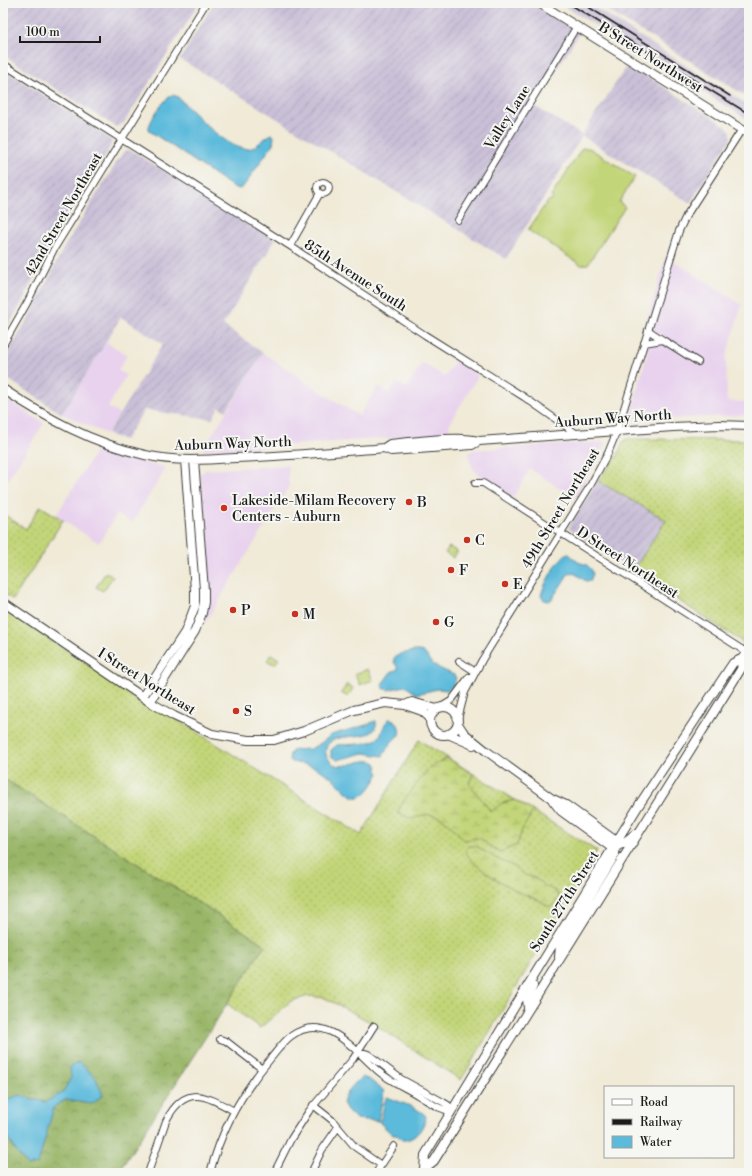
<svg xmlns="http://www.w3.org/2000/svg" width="752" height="1176" viewBox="0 0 752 1176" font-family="'Libre Bodoni',serif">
<defs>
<pattern id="industrial-furrows" width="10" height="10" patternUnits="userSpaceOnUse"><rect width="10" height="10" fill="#c9bfd7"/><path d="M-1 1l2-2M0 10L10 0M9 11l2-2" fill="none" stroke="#aca4b8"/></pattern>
<pattern id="grass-dots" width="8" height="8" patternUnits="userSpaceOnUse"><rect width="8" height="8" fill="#c2d578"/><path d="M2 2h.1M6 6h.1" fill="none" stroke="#a6b667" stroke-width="1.8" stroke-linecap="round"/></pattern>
<pattern id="forest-crowns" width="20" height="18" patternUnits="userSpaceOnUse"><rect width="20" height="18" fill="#99b668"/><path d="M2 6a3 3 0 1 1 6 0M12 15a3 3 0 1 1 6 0" fill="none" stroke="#7c9355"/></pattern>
<pattern id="wetland-marsh" width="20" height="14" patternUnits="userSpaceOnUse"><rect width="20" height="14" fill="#c2d578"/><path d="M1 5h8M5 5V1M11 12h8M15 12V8" fill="none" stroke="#a6b667"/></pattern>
<pattern id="park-crowns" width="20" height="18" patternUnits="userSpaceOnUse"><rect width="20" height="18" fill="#c2d578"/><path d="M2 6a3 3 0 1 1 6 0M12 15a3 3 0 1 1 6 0" fill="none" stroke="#a6b667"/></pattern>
</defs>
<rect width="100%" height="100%" fill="#f6f6f2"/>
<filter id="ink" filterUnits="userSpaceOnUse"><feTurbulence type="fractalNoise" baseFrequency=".025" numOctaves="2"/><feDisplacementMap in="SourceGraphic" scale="8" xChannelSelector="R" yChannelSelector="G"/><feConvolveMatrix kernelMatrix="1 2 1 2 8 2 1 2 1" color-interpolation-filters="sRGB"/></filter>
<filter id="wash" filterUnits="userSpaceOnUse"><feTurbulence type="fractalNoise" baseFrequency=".012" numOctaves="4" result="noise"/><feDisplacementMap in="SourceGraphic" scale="16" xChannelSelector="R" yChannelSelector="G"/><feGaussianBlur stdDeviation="0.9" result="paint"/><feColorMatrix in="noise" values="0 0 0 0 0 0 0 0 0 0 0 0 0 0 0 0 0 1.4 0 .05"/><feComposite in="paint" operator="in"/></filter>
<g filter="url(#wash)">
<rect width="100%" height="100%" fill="#f0ead7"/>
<path fill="#e8d2ee" d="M 666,256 L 742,305 L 726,357 L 727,401 L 749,402 L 749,415 L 638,420 L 633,417 L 632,413 L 636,394 L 648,351 L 640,345 Z
M 106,342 L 127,355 L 118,370 L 126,375 L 108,407 L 119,414 L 107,434 L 62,414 Z
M 263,353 L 304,381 L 359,416 L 378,386 L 389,393 L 396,382 L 407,388 L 422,363 L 445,377 L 455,361 L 478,376 L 450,422 L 448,434 L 202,451 Z
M 3,397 L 44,423 L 3,487 Z
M 603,442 L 605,443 L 604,447 L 596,462 L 575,498 L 530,469 L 513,498 L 481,478 L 475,471 L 470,463 L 469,453 L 473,450 Z
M 97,449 L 113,456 L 133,461 L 164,467 L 162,475 L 132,523 L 117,514 L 99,543 L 56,516 Z
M 288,465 L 289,486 L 205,623 L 209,586 L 200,477 L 200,474 L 205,470 Z"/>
<path fill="url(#industrial-furrows)" d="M 3,3 L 199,3 L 124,123 L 116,127 L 3,55 Z
M 214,3 L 530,3 L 552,17 L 581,30 L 534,106 L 582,135 L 628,64 L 727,127 L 731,132 L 731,138 L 690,203 L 582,136 L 506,259 L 180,59 Z
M 595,3 L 749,3 L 749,98 L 669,48 Z
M 3,69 L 108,137 L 112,142 L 108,151 L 42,259 L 22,303 L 3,333 Z
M 126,150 L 132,151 L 275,240 L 223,325 L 263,353 L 226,411 L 219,407 L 212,419 L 144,410 L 125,440 L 107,434 L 163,344 L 121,317 L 62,414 L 3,376 L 3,361 L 34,309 L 63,249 L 123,152 Z
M 598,481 L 666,520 L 633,571 L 568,528 Z"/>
<path fill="#c9bfd7" d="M 559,3 L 588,3 L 749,106 L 749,120 Z"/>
<path fill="url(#grass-dots)" stroke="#6f784a" d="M 627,439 L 749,440 L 749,635 L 744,643 L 633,571 L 666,520 L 598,481 L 618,455 L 623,442 Z
M 40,506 L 63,520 L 13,600 L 3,593 L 3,514 L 26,529 Z
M 3,610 L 361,835 L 419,740 L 597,851 L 461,1080 L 372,1023 L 325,998 L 309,996 L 291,1001 L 260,1028 L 226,1003 L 265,945 L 3,778 Z"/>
<path fill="url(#forest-crowns)" stroke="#5a6942" d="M 3,778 L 265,945 L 118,1173 L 3,1173 Z"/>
<path fill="url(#wetland-marsh)" stroke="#6f784a" d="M 447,758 L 473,774 L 469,783 L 491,812 L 502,803 L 515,800 L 533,811 L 522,830 L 517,845 L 500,852 L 488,845 L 480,838 L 464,840 C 448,822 437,807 412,819 L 397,813 L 405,799 L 428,769 Z
M 470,846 L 476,846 L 497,859 L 513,866 L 525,875 L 535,878 L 545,886 L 557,892 L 559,897 L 551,907 C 546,906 543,902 538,900 C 530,896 522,894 515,890 C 502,883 470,865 466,851 L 467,848 Z"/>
<path fill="url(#park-crowns)" stroke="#6f784a" d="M 449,547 L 458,552 L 453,558 L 445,553 Z
M 271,654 L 279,659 L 275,664 L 267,661 Z
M 347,684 L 353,688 L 348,697 L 341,693 Z"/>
<path fill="#c2d578" stroke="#6f784a" d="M 582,148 L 589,148 L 635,177 L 619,202 L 625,207 L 588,264 L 581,265 L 528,230 L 547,202 L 553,199 L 551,197 Z
M 106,572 L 113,577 L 103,591 L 96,587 Z
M 368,669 L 373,680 L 360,685 L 355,674 Z"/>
<path fill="#5cbadb" stroke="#3c6b7c" d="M 173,95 L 178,97 C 191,110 232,156 252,148 C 259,145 264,138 270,135 L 272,134 L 274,136 L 273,144 L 243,187 L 239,189 L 233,187 L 148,130 C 150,120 163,99 173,95 Z
M 566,554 L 569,554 L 578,562 L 587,565 L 591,569 L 593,574 L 590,581 L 586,581 C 580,578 576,572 569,573 L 552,599 C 548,603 543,600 541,596 C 543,585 557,561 566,554 Z
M 415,651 C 429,650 425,659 434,665 C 440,669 448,672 454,675 L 456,678 L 453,686 L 447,690 L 437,689 L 417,694 L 405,686 L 388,690 L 383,688 L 382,684 L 391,672 L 398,669 L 398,668 L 394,662 L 394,658 L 400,654 Z
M 389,719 C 397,719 401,728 399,735 C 391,741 388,747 383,756 L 364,753 L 337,760 L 331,756 L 331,750 L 337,745 C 348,744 373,746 380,736 C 383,730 384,723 389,719 Z
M 375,721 L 376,721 C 380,746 330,727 326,749 C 325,752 326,756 328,758 C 338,777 362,754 376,763 L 378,768 L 376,769 L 379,773 L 378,775 C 354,819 348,786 325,773 C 320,770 313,766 307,765 C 301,763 295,764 289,760 L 290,754 L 293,750 L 310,749 L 321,743 L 331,735 L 366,725 Z
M 79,1062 L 96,1078 L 103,1095 L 92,1104 L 65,1100 L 54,1107 L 38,1164 L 27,1166 L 16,1151 L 3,1130 L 3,1101 L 19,1095 L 45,1102 L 62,1093 L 71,1078 L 70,1067 Z
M 362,1077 L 370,1080 L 384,1091 L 378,1121 L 356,1119 L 347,1110 L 343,1103 C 346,1092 353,1084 362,1077 Z
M 387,1097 C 397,1101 419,1108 426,1116 C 424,1128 415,1141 402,1140 L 397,1135 L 393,1135 L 379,1122 C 384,1114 382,1105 387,1097 Z"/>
</g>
<g filter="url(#ink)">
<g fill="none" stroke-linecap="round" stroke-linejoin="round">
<g stroke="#3c3b38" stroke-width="8">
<path id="street" d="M 3,64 L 290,246 L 425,335 L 524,397 L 577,434
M317 188a6 6 0 1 1 12 0a6 6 0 1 1-12 0Z
M 458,220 L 577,26
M 290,246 L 320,193
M 663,340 L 698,362
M 644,343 L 663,340 L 648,330
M 3,345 L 27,303 L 54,249 L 206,3
M 475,483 L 483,483 L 746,652
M 459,661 L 474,671
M 441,707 L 451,701 L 469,677
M 458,719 L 465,692 L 482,660 L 590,486 L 608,453 L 617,431 L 679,231 L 686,216 L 742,129
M 220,1039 L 226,1041 L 262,1069
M 359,1051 L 368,1054 L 401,1079 L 443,1102 L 448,1105 L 452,1111
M 313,1105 L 332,1120 L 355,1147 L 381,1165
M 148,1173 L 166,1121 C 185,1084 205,1095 234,1111
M 210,1173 C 221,1130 242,1092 271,1058 C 277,1051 283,1042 291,1036 C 326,1011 354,1050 378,1071 C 391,1082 405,1087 419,1096 C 430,1102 439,1110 452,1111
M 274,1173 L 291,1139 L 309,1111 L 353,1059 L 374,1026
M 311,1173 L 322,1150 L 338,1127
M 376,1173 L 394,1146"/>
</g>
<g stroke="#3c3b38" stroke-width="10">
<path id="secondary" d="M 539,3 L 749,134
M 3,389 C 48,419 92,443 145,455 C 175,462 205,460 235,458 C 282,456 328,452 374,449 L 384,448 L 391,451 L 472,445 L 479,441
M 384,448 L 390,444 C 412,442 459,435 479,441 L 673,427 L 719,425 L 749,426
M 3,602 L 150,702 L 174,716 L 212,734 L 248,740 L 274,740 L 304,731 L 354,710 L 385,703 L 405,705
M 143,696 L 185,632 L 195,606 L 195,590 L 185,460
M 150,702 L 195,631 L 202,613 L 204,602 L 204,590 L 194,460
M430 721a14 14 0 1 1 28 0a14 14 0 1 1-28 0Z
M 430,718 L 422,711 L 405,705 L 412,702 L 437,709
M 458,724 L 464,733 L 485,750 L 551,798 L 566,805 L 616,841
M 448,734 L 473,745
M 553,801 L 561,811 L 612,848
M 613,848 L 622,844 L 635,834
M 559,957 L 560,945 L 615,855 L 616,844
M 528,1008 L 527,999 L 533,986
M 424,1169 L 425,1155 L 520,998 L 639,805 L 733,663 L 743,658
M 422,1173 L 424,1169 L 434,1161 L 741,669 L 743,658 L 749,647"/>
</g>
<use href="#street" stroke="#fff" stroke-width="6"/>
<use href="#secondary" stroke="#fff" stroke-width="8"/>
<path stroke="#1c1c1c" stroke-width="1.5" d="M 568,3 L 749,114
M 582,3 L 730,96"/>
</g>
</g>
<g fill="#c8321e" stroke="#f6f6f2" stroke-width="1.5">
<circle cx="409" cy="502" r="4"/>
<circle cx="224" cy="508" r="4"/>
<circle cx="467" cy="540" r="4"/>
<circle cx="451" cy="570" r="4"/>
<circle cx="505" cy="584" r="4"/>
<circle cx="233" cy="610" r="4"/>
<circle cx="295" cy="614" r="4"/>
<circle cx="436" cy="622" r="4"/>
<circle cx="236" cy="711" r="4"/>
</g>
<g text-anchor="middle" stroke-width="4" stroke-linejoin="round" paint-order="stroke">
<g font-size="14" fill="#1c1c1c" stroke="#f6f6f2">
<text transform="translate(651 57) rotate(32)" y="5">B Street Northwest</text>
<text transform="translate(507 117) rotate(-58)" y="5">Valley Lane</text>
<text transform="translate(63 214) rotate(-60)" y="5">42nd Street Northeast</text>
<text transform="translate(356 275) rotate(33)" y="5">85th Avenue South</text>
<text transform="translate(613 418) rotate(-4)" y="5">Auburn Way North</text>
<text transform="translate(233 443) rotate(-2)" y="5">Auburn Way North</text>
<text transform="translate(560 508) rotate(-59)" y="5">49th Street Northeast</text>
<text transform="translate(628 562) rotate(33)" y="5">D Street Northeast</text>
<text transform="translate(147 681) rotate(32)" y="5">I Street Northeast</text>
<text transform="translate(564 901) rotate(-58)" y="5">South 277th Street</text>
</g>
<g font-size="14" fill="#1c1c1c" stroke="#f6f6f2" text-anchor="start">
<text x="232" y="505">Lakeside-Milam Recovery<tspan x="232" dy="16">Centers - Auburn</tspan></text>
<text x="417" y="507">B</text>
<text x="475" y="545">C</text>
<text x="459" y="575">F</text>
<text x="513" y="589">E</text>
<text x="241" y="615">P</text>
<text x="303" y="619">M</text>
<text x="444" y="627">G</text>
<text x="244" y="716">S</text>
</g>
</g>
<rect width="752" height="1176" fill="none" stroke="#f6f6f2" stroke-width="16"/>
<rect x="604" y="1086" width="130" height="72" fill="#f6f6f2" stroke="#9f9f9c"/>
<rect x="612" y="1099" width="20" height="6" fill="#ffffff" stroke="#9f9f9c"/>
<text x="640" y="1106" font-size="12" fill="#1c1c1c">Road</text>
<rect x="612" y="1119" width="20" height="6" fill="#1c1c1c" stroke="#9f9f9c"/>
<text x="640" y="1126" font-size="12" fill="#1c1c1c">Railway</text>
<rect x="612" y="1136" width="20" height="12" fill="#5cbadb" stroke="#9f9f9c"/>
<text x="640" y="1146" font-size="12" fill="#1c1c1c">Water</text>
<path d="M20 36v6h80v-6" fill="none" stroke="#1c1c1c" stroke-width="2"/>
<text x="26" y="36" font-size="12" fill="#1c1c1c" stroke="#f6f6f2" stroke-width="3" paint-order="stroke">100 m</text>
</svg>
